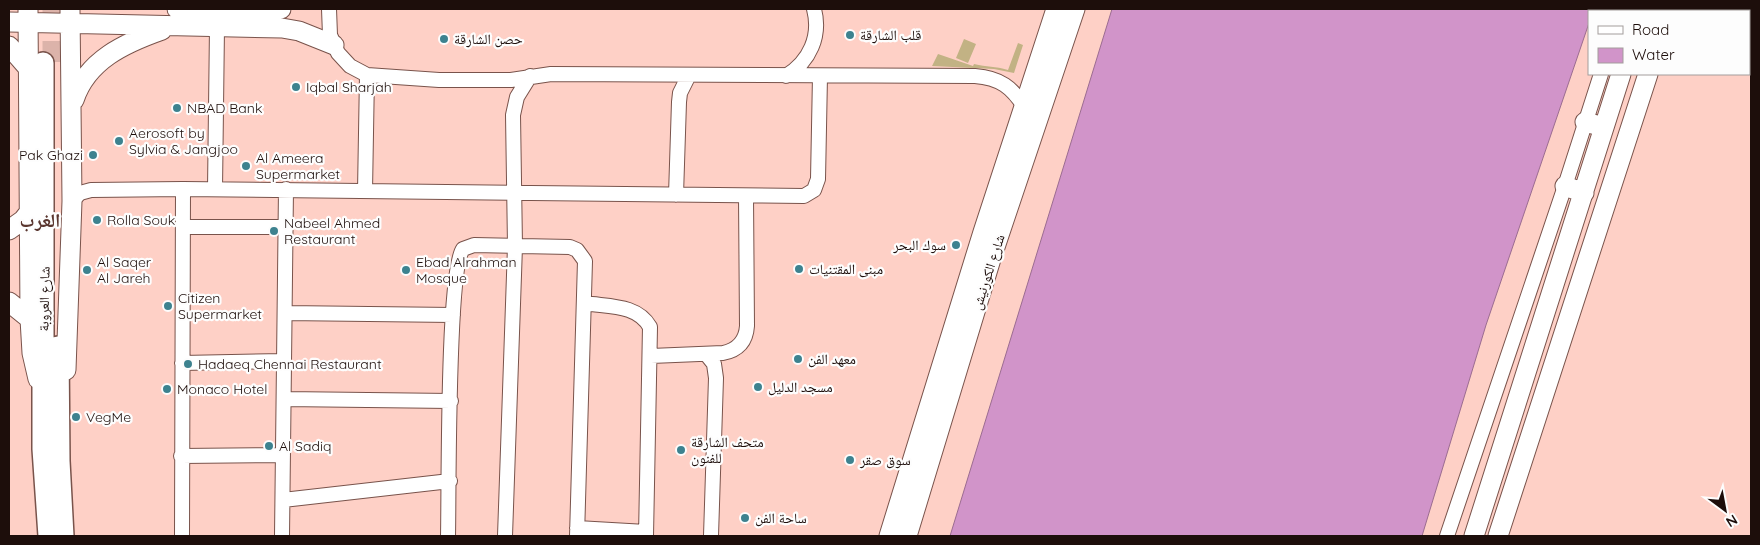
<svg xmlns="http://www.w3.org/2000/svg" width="1760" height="545" viewBox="0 0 1760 545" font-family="Quicksand,'Noto Naskh Arabic',sans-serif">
<rect width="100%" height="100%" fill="#fed0c6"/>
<path fill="#c2b284" d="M 964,39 L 976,44 L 968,63 L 956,58 Z
M 1018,43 L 1023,45 L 1014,73 L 994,69 L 932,66 L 938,54 L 973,66 L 974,64 C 987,67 995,66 1008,70 Z"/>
<path fill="#d194c9" stroke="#9b6c90" d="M 1112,9 L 1594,9 L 1593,11 L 1589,11 L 1589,23 L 1486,325 L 1422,536 L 950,536 Z"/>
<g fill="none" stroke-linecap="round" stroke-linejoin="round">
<path stroke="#dcb3aa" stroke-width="21" stroke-dasharray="21 11" stroke-linecap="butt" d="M 53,9 L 53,63"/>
<g stroke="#79534b" stroke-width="16">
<path id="street" d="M 329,9 L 330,35 L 338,53 L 350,66 L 367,75 L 439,80 L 511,80 L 551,74 L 975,76 C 1000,78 1012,87 1025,108
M 1620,11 L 1621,9
M 786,76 C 810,61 821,36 814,9
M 215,189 L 217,27
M 365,191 L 367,75
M 676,195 L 679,102 L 680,93 L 689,75
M 72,201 L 80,193 L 91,190 L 183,189 L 804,196 L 814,190 L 818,179 L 820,76
M 183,227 L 286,227
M 585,303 C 608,307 637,304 650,327 L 646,536
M 285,313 L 453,315
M 706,354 L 714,364 L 716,378 L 711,536
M 651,356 L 723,353 C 738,350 746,341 747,326 L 746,196
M 182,363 L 284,361
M 284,399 L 451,401
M 181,456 L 283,455
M 283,500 L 450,481
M 577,528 L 646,532
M 182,536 L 183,189
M 282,536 L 286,189
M 448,536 C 449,495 447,270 463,249 L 474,245 L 570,247 L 577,250 L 585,261 L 577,536
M 505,536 L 515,246 L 513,115 L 517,97 L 530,76
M 1447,536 L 1565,186 L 1601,74"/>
</g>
<g stroke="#79534b" stroke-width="21">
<path id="secondary" d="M 28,9 L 30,319 L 32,353 L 38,379
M 177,9 L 266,11 L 281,9
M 1650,11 L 1651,9
M 1668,11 L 1668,9
M 9,22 L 282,28 L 299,31 L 334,45
M 9,46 L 29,69
M 74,100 C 87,60 125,43 162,30
M 1585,122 L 1604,127
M 1565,186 L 1584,193
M 9,230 L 23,220 L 30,211
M 9,302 L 30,319
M 66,370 L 72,201 L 70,9
M 889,536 L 983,232 L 1056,9
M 907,536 L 991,259 L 1075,9
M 1474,536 L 1621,74
M 1498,536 L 1648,74"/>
</g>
<g stroke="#79534b" stroke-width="24">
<path id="primary" d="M 43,63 L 43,449 L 49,536
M 58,347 L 59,461 L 63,536"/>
</g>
<use href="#street" stroke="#fff" stroke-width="14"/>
<use href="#secondary" stroke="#fff" stroke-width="19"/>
<use href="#primary" stroke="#fff" stroke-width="21"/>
</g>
<g fill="#3d828f" stroke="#fdfdfd" stroke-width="2">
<circle cx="850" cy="35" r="5"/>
<circle cx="444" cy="39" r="5"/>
<circle cx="296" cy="87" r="5"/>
<circle cx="177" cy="108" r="5"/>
<circle cx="119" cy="141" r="5"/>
<circle cx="93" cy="155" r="5"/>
<circle cx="246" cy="166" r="5"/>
<circle cx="97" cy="220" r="5"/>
<circle cx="274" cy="231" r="5"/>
<circle cx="956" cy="245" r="5"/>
<circle cx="799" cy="269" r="5"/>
<circle cx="87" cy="270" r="5"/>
<circle cx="406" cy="270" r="5"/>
<circle cx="168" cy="306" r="5"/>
<circle cx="798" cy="359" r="5"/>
<circle cx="188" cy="364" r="5"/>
<circle cx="758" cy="387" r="5"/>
<circle cx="167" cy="389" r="5"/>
<circle cx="76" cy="417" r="5"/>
<circle cx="269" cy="446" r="5"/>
<circle cx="681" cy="450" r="5"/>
<circle cx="850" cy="460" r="5"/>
<circle cx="745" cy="518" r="5"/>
</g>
<g text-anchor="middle" stroke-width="4.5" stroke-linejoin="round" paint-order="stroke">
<g font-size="14" fill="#1d0e0b" stroke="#fdfdfd" text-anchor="start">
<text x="860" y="40">قلب الشارقة</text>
<text x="454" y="44">حصن الشارقة</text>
<text x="306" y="92">Iqbal Sharjah</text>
<text x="187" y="113">NBAD Bank</text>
<text x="129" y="138">Aerosoft by<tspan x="129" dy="16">Sylvia &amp; Jangjoo</tspan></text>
<text x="83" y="160" text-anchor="end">Pak Ghazi</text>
<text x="256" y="163">Al Ameera<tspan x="256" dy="16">Supermarket</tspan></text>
<text x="107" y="225">Rolla Souk</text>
<text x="284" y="228">Nabeel Ahmed<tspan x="284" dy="16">Restaurant</tspan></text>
<text x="946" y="250" text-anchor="end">سوك البحر</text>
<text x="97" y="267">Al Saqer<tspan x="97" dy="16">Al Jareh</tspan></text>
<text x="416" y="267">Ebad Alrahman<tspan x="416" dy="16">Mosque</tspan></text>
<text x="809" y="274">مبنى المقتنيات</text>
<text x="178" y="303">Citizen<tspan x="178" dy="16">Supermarket</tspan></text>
<text x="808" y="364">معهد الفن</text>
<text x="198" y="369">Hadaeq Chennai Restaurant</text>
<text x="768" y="392">مسجد الدليل</text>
<text x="177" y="394">Monaco Hotel</text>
<text x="86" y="422">VegMe</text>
<text x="691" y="447">متحف الشارقة<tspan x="691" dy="16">للفنون</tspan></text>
<text x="279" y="451">Al Sadiq</text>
<text x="860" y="465">سوق صقر</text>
<text x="755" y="523">ساحة الفن</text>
</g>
<g font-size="14" fill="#1d0e0b" stroke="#fdfdfd">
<text transform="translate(988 272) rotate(-72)" y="5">شارع الكورنيش</text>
<text transform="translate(44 299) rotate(-89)" y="5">شارع العروبة</text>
</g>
<g font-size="19" font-weight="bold" fill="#5a362f" stroke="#fdfdfd">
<text x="40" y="227">الغرب</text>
</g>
</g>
<rect width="1760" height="545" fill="none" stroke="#1d0e0b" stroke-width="20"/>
<rect x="1588" y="10" width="162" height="65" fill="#fdfdfd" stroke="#a39d9c"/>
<rect x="1598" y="26" width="25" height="8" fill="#ffffff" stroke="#a39d9c"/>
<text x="1632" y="35" font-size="15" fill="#1d0e0b">Road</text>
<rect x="1598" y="48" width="25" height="15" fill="#d194c9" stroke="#a39d9c"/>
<text x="1632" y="60" font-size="15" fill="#1d0e0b">Water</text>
<g transform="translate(1725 510) rotate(148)" stroke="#fdfdfd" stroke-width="4" paint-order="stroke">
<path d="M0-4L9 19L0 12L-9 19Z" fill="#1d0e0b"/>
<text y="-8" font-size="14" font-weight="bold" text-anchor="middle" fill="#1d0e0b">N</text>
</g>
</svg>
